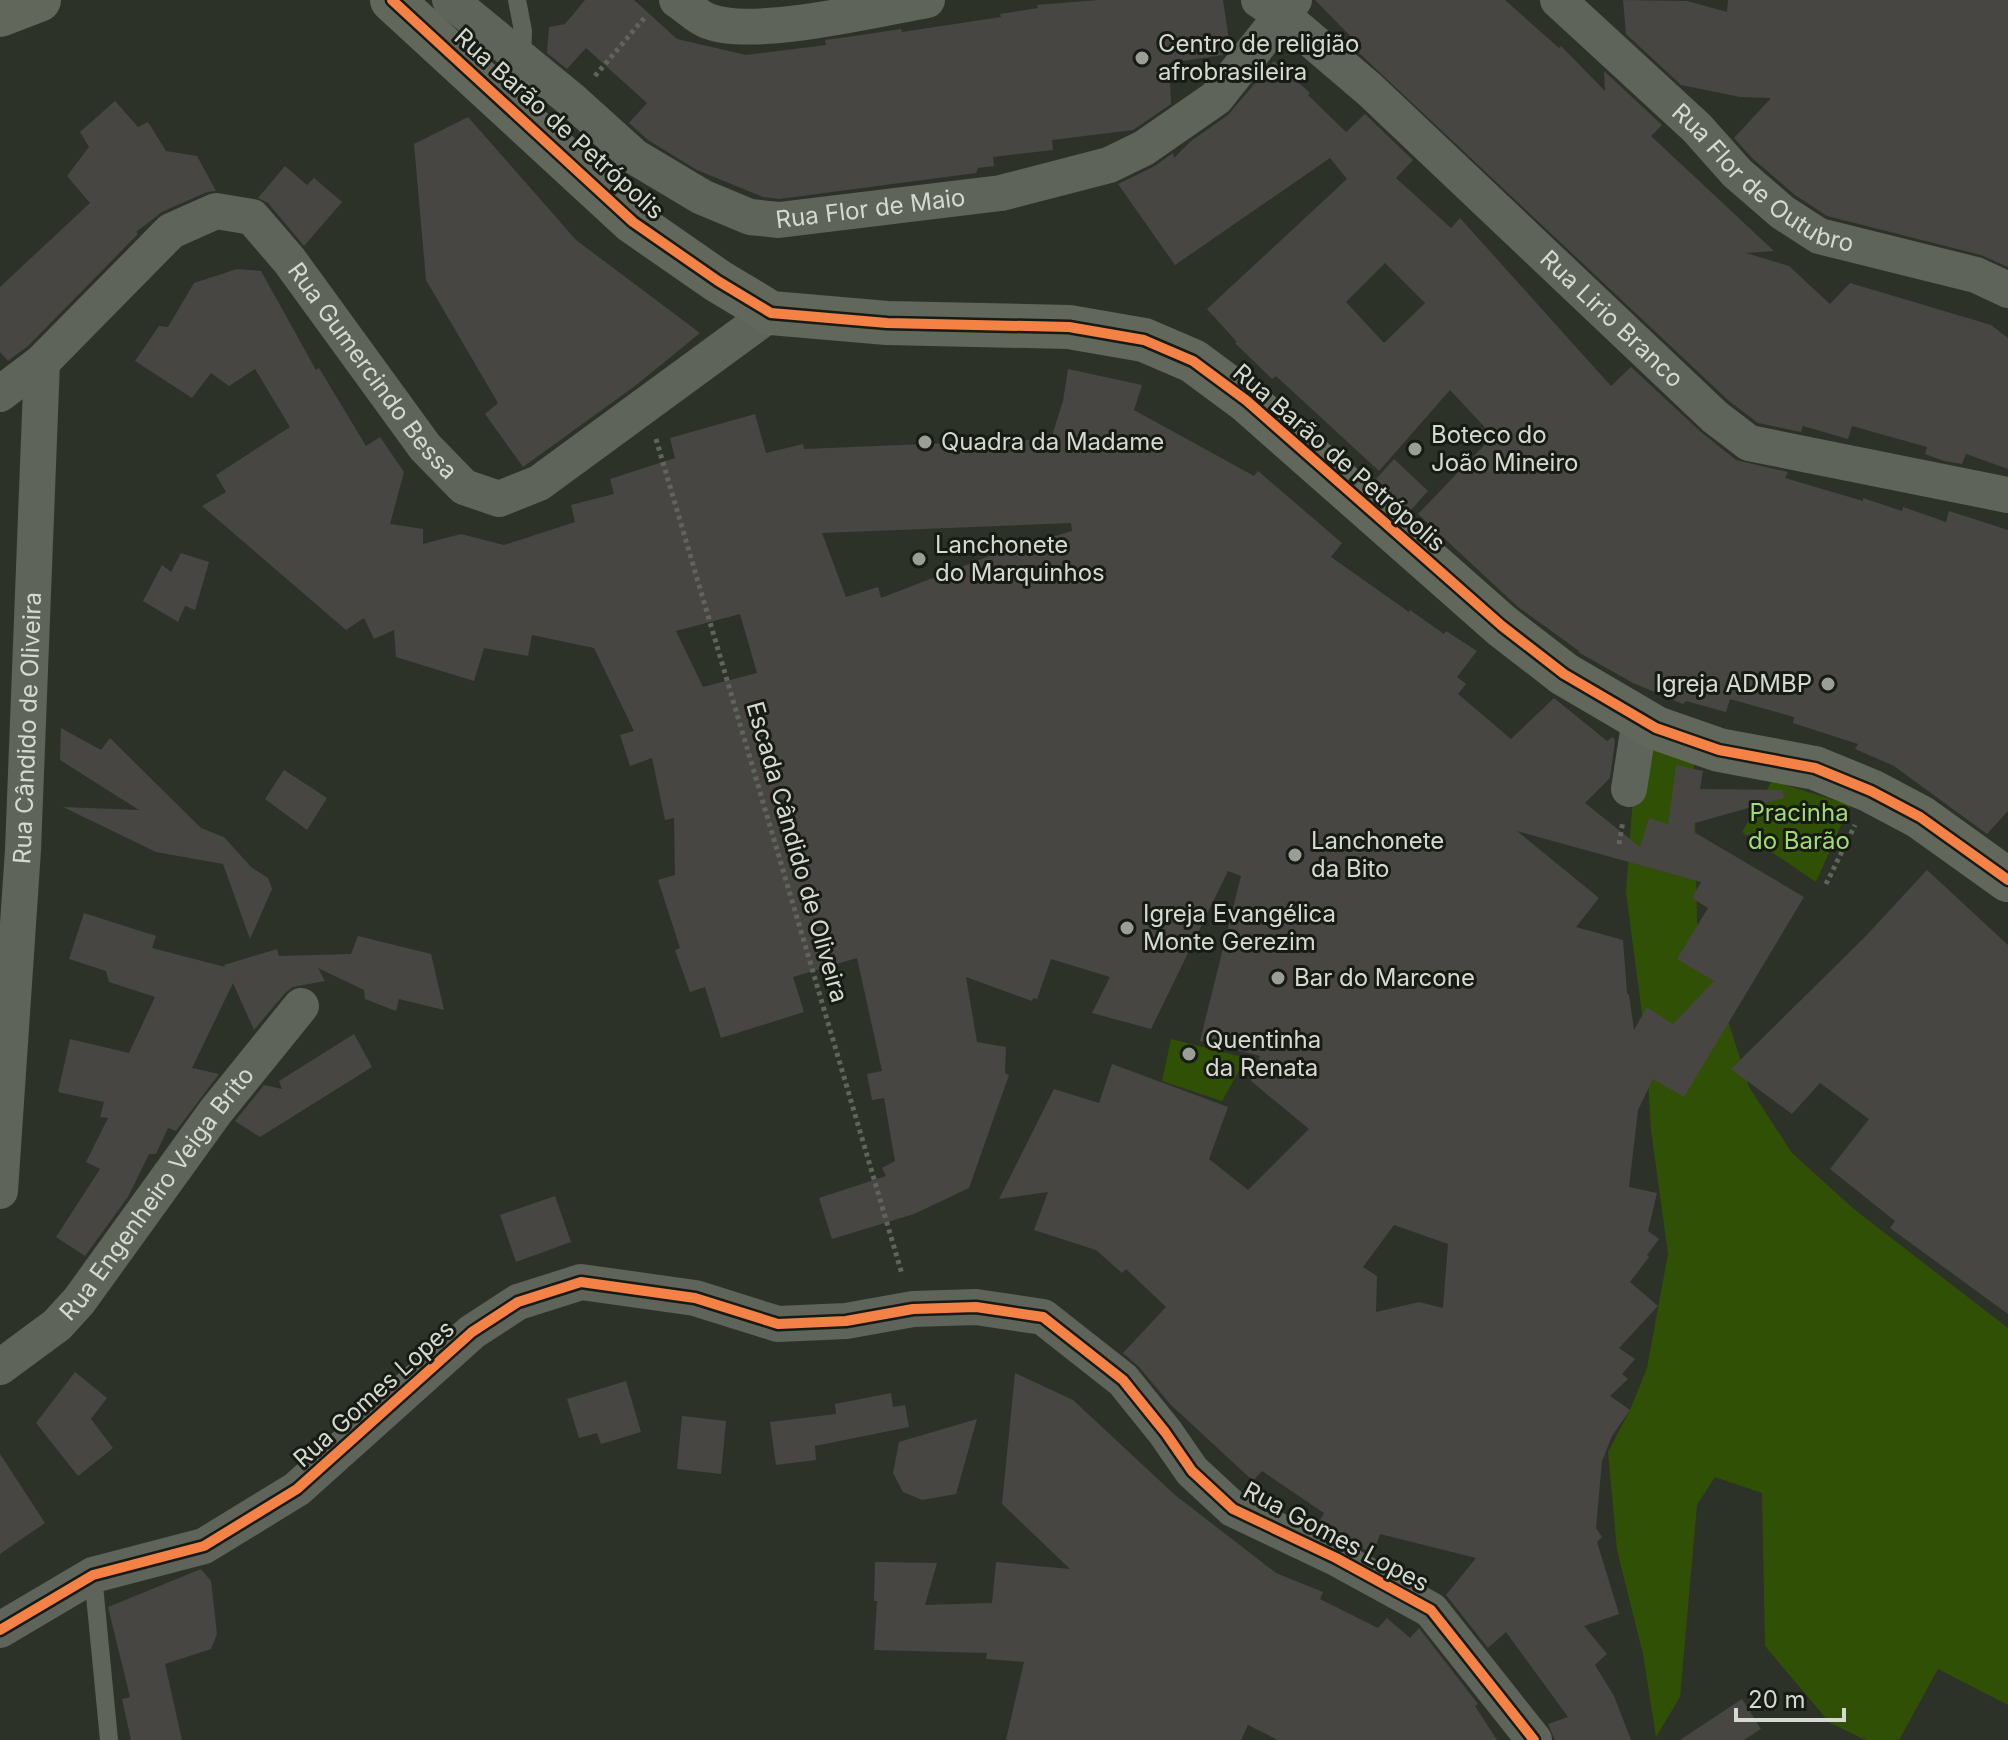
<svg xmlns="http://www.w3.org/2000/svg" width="2008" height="1740" viewBox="0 0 2008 1740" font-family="Inter,sans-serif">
<rect width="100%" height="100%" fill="#2d3228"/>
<path fill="#305005" d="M 1637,742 L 1694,760 L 1697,922 L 1749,1087 L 1792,1153 L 1855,1210 L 2008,1328 L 2008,1705 L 1938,1669 L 1899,1740 L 1866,1740 L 1830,1723 L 1765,1646 L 1762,1493 L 1715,1477 L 1697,1505 L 1680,1697 L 1656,1737 L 1643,1654 L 1617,1550 L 1608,1452 L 1630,1410 L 1647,1368 L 1668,1254 L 1651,1130 L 1646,1044 L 1626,892 Z
M 1772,781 L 1850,805 L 1816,882 L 1742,832 Z
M 1171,1039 L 1246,1058 L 1222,1101 L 1162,1081 Z"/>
<path fill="#474642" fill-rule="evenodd" d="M 585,0 L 634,0 L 677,39 L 746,55 L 826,45 L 825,40 L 854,36 L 901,29 L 902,32 L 1001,17 L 1000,14 L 1038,8 L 1037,5 L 1098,0 L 1223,0 L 1230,47 L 1223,55 L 1169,63 L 1171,104 L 1133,130 L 1052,140 L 1053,150 L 993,157 L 994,166 L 978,168 L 976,173 L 779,199 L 763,197 L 697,170 L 648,140 L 629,123 L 647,103 L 586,48 L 567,69 L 547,53 L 549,27 L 565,24 Z
M 1315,0 L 1505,0 L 1559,48 L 1561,46 L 1605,91 L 1604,71 L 1662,125 L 1651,136 L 1774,251 L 1746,253 L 1789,266 L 1830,304 L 1850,283 L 1991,325 L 2008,338 L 2008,469 L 1966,454 L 1962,464 L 1944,461 L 1925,454 L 1927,447 L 1852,426 L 1848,439 L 1803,426 L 1801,432 L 1758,423 L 1729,401 L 1358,52 L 1362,48 Z
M 1623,0 L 1687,1 L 1727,12 L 1728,0 L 2008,0 L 2008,267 L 1981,255 L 1827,216 L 1795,195 L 1752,158 L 1734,138 L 1771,98 L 1740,97 L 1681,85 L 1626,34 Z
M 1274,61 L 1310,93 L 1308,95 L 1346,132 L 1365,114 L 1413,160 L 1396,178 L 1451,228 L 1460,218 L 1611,386 L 1631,367 L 1701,432 L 1736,460 L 1788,472 L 1785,478 L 1863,501 L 1863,498 L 1902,511 L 1903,507 L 1946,522 L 1949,511 L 2008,530 L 2008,811 L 1987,834 L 1894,766 L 1855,749 L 1858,744 L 1793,723 L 1794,717 L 1730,699 L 1726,712 L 1686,701 L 1683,704 L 1633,683 L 1578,652 L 1579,651 L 1518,607 L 1418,514 L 1493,436 L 1450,390 L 1379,471 L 1276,376 L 1272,379 L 1235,343 L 1237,342 L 1207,309 L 1347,179 L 1330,158 L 1175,265 L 1118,184 L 1153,167 L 1173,153 L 1174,158 L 1191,141 L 1228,115 ZM 1385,263 L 1425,303 L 1384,343 L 1346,302 Z
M 115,101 L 138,127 L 148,122 L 166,151 L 197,156 L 216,191 L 207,192 L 162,212 L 136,232 L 138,234 L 28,346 L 8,361 L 0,352 L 0,287 L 90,203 L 67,176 L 89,147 L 80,132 Z
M 468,117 L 576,240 L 700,333 L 635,386 L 523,467 L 485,414 L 498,403 L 426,280 L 414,144 Z
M 285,166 L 307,185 L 314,178 L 342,202 L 304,246 L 268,203 L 258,198 Z
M 237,269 L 261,271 L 316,370 L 319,368 L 366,446 L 380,437 L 404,472 L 390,524 L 423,529 L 423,544 L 461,534 L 504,545 L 575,522 L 571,505 L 614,494 L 610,479 L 675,458 L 670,438 L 755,414 L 766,453 L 803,444 L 804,449 L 1051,439 L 1063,401 L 1068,369 L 1142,385 L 1134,410 L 1254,476 L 1258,471 L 1342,543 L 1331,557 L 1409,612 L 1410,610 L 1444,634 L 1446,631 L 1477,651 L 1457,677 L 1466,684 L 1458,694 L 1511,739 L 1554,698 L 1607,741 L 1613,737 L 1615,741 L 1610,778 L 1585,803 L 1640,847 L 1649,818 L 1668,824 L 1676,765 L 1703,771 L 1700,789 L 1783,790 L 1784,798 L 1695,823 L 1694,832 L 1804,897 L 1684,1097 L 1653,1079 L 1638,1110 L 1629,1187 L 1657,1193 L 1648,1231 L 1659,1239 L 1647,1255 L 1649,1257 L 1630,1282 L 1658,1306 L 1619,1348 L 1635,1359 L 1622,1374 L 1628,1379 L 1610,1396 L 1630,1410 L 1612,1436 L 1602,1461 L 1596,1528 L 1602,1537 L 1597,1542 L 1619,1614 L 1584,1626 L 1607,1654 L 1595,1665 L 1614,1696 L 1631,1740 L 1555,1740 L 1548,1724 L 1568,1717 L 1506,1632 L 1488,1648 L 1446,1595 L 1476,1558 L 1380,1534 L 1373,1554 L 1318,1524 L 1324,1513 L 1262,1471 L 1253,1481 L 1170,1404 L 1139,1367 L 1123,1353 L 1166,1307 L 1126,1269 L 1122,1273 L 1096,1250 L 1034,1230 L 1048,1192 L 999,1199 L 1054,1089 L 1099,1103 L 1112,1064 L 1228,1107 L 1209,1159 L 1248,1190 L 1309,1129 L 1251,1081 L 1260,1056 L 1200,1041 L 1241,876 L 1228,871 L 1151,1029 L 1092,1013 L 1110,977 L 1051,959 L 1037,999 L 1033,998 L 1032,1001 L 966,977 L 977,1042 L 1006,1047 L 1005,1073 L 1009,1075 L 969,1188 L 914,1214 L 832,1239 L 819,1198 L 886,1176 L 882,1168 L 895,1161 L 884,1098 L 872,1100 L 867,1074 L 882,1071 L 857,958 L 793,977 L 804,1012 L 721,1038 L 705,987 L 690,992 L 675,950 L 680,948 L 658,880 L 675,875 L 674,818 L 665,820 L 652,758 L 630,766 L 620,735 L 634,731 L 594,648 L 532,635 L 528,656 L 484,648 L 474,681 L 396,657 L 394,630 L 374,639 L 364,618 L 346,630 L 202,506 L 226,492 L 216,475 L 290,427 L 255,369 L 229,386 L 211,373 L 192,398 L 135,361 L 159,326 L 168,327 L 194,283 ZM 1071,523 L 1072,531 L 992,555 L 881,598 L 878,587 L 846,597 L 822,533 ZM 740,614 L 757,673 L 703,687 L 676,631 ZM 1517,831 L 1701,882 L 1692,898 L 1708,908 L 1677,959 L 1714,981 L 1673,1024 L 1647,1007 L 1634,1030 L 1629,995 L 1627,993 L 1623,940 L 1576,927 L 1599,898 ZM 1394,1225 L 1448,1244 L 1443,1308 L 1419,1302 L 1376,1312 L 1377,1276 L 1363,1267 Z
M 1394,459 L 1428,491 L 1410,511 L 1376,479 Z
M 181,553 L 209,562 L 195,610 L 185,606 L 178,622 L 143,601 L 162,565 L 171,572 Z
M 61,728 L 101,750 L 110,738 L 201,828 L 224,837 L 251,867 L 268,878 L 272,889 L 250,939 L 223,864 L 156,852 L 63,807 L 139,810 L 60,760 Z
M 284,770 L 327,798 L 307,830 L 265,799 Z
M 1927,870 L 2008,945 L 2008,1314 L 1890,1228 L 1895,1221 L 1830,1169 L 1869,1119 L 1820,1083 L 1792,1114 L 1731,1069 L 1864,938 Z
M 84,913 L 156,936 L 152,948 L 225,967 L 224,965 L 277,949 L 279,956 L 351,954 L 358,936 L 431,954 L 444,1010 L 399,999 L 396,1011 L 365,999 L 364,990 L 318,968 L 325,981 L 293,987 L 285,993 L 254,1030 L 233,983 L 192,1068 L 219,1074 L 176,1131 L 168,1128 L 156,1154 L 149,1154 L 128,1197 L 85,1256 L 56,1237 L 100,1169 L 86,1162 L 108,1118 L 100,1117 L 104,1102 L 58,1092 L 70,1039 L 129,1053 L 155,997 L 109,982 L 106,971 L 69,959 Z
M 354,1034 L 372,1067 L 260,1137 L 235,1121 L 264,1085 L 282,1089 L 279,1081 Z
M 555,1196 L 571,1242 L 516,1262 L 500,1215 Z
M 75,1372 L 107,1398 L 91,1419 L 113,1448 L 78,1476 L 36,1423 Z
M 1015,1373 L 1073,1400 L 1175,1495 L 1276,1573 L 1323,1592 L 1320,1599 L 1378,1628 L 1387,1618 L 1410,1638 L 1419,1628 L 1478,1704 L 1475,1706 L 1497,1740 L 1278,1740 L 1248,1725 L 1241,1740 L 1006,1740 L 1024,1662 L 986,1659 L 987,1653 L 874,1650 L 877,1601 L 874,1601 L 875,1562 L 937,1563 L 925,1605 L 992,1603 L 996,1562 L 1070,1569 L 1002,1504 Z
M 626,1381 L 641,1432 L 601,1444 L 597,1433 L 579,1438 L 567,1399 Z
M 891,1393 L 893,1407 L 905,1405 L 909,1427 L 815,1446 L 816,1460 L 776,1465 L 770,1422 L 836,1414 L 835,1404 Z
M 682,1416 L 726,1421 L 721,1474 L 677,1469 Z
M 977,1419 L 956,1494 L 922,1500 L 903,1492 L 893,1473 L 899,1442 Z
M 0,1454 L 45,1523 L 0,1554 Z
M 201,1569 L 211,1581 L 217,1634 L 211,1649 L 165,1664 L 182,1740 L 131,1740 L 122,1699 L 130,1697 L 108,1607 Z
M 1742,1699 L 1761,1729 L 1744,1740 L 1680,1740 Z"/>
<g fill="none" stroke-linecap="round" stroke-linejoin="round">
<path stroke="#60655c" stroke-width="5" stroke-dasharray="4 4" stroke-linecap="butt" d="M 595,76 L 645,17
M 656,439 L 902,1274
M 1619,844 L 1623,821
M 1826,884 L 1855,825"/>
<path stroke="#5e6459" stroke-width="18" d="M 517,0 L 523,31 L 522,60
M 93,1575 L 109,1740"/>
<g stroke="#5e6459" stroke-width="36">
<path id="s1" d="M 450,0 L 574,102 L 635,157 L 702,197 L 750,217 L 779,220 L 1001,193 L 1109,165 L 1144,148 L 1216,98 L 1294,0"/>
<path d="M 677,0 C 687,6 697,17 708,21 C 753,39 877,9 927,0"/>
<path id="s2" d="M 1259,0 L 1282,15 L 1370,90 L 1715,417 L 1749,443 L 2008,495"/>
<path id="s3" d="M 1558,0 L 1697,128 L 1737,173 L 1782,212 L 1819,236 L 1976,275 L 2008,290"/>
<path id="s4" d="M 0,394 L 42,362 L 171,231 L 216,211 L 252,217 L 289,260 L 425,447 L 464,487 L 499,499 L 539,483 L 771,313"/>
<path d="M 1629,789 L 1640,719"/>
<path id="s5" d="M 0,1191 L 23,850 L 42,362"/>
<path id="s6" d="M 0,1367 L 57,1325 L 79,1301 L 216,1111 L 301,1006"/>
<path d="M 0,1630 L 93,1575 L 204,1546 L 297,1489 L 472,1332 L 518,1302 L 581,1282 L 695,1298 L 778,1324 L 846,1321 L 913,1309 L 976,1307 L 1043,1317 L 1123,1380 L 1165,1432 L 1192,1471 L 1233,1509 L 1336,1558 L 1431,1610 L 1534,1740"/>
</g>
<path stroke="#61685b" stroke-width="44" d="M 392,0 L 633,222 L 718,281 L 771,313 L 887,323 L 1069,327 L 1144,340 L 1193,361 L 1247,401 L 1502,626 L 1564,674 L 1656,728 L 1719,750 L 1815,768 L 1871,791 L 1920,817 L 2008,880
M 0,15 L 39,0"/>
<g stroke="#171b14" stroke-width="15">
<path id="cycleway" d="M 392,0 L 633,222 L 718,281 L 771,313 L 887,323 L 1069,327 L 1144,340 L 1193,361 L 1247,401 L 1502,626 L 1564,674 L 1656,728 L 1719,750 L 1815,768 L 1871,791 L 1920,817 L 2008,880
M 0,1630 L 93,1575 L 204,1546 L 297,1489 L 472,1332 L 518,1302 L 581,1282 L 695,1298 L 778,1324 L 846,1321 L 913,1309 L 976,1307 L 1043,1317 L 1123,1380 L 1165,1432 L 1192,1471 L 1233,1509 L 1336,1558 L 1431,1610 L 1534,1740"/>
</g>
<use href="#cycleway" stroke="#f48246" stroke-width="10"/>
</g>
<g fill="#9a9f95" stroke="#171b14" stroke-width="3">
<circle cx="1142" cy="58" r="8"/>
<circle cx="925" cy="442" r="8"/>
<circle cx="1415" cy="449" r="8"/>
<circle cx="919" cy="559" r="8"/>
<circle cx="1828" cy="684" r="8"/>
<circle cx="1295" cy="855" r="8"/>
<circle cx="1127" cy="928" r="8"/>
<circle cx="1278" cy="978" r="8"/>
<circle cx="1189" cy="1054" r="8"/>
</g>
<g text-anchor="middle" stroke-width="6" stroke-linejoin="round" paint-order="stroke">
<g font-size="24" fill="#d4dacf" stroke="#171b14" text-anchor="start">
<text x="1158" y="52">Centro de religião<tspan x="1158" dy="28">afrobrasileira</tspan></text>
<text x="1431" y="443">Boteco do<tspan x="1431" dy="28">João Mineiro</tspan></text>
<text x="941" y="450">Quadra da Madame</text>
<text x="935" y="553">Lanchonete<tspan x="935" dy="28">do Marquinhos</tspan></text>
<text x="1812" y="692" text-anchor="end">Igreja ADMBP</text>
<text x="1311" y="849">Lanchonete<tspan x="1311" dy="28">da Bito</tspan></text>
<text x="1143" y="922">Igreja Evangélica<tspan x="1143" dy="28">Monte Gerezim</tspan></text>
<text x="1294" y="986">Bar do Marcone</text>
<text x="1205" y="1048">Quentinha<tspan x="1205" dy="28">da Renata</tspan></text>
</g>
<g font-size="24" fill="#d4dacf" stroke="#171b14">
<text transform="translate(559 124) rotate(42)" y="8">Rua Barão de Petrópolis</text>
<text dy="8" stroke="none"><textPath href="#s3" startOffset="274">Rua Flor de Outubro</textPath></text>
<text dy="8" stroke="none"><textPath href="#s1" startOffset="494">Rua Flor de Maio</textPath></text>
<text dy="8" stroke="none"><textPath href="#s2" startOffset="476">Rua Lirio Branco</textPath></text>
<text dy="8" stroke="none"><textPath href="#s4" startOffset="518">Rua Gumercindo Bessa</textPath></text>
<text transform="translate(1339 458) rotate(41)" y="8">Rua Barão de Petrópolis</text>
<text dy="8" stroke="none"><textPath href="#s5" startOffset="464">Rua Cândido de Oliveira</textPath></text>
<text transform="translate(797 852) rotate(74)" y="8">Escada Cândido de Oliveira</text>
<text dy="8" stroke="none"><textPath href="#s6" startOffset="236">Rua Engenheiro Veiga Brito</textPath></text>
<text transform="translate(374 1394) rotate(-42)" y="8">Rua Gomes Lopes</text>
<text transform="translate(1336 1537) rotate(28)" y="8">Rua Gomes Lopes</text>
</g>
<g font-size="24" fill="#a2db74" stroke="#171b14">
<text x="1799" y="821">Pracinha<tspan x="1799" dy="28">do Barão</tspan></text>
</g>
</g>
<path d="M1736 1708v12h108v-12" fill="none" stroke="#d4dacf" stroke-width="4"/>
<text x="1748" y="1708" font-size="24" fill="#d4dacf" stroke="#171b14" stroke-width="6" paint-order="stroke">20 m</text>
</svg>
